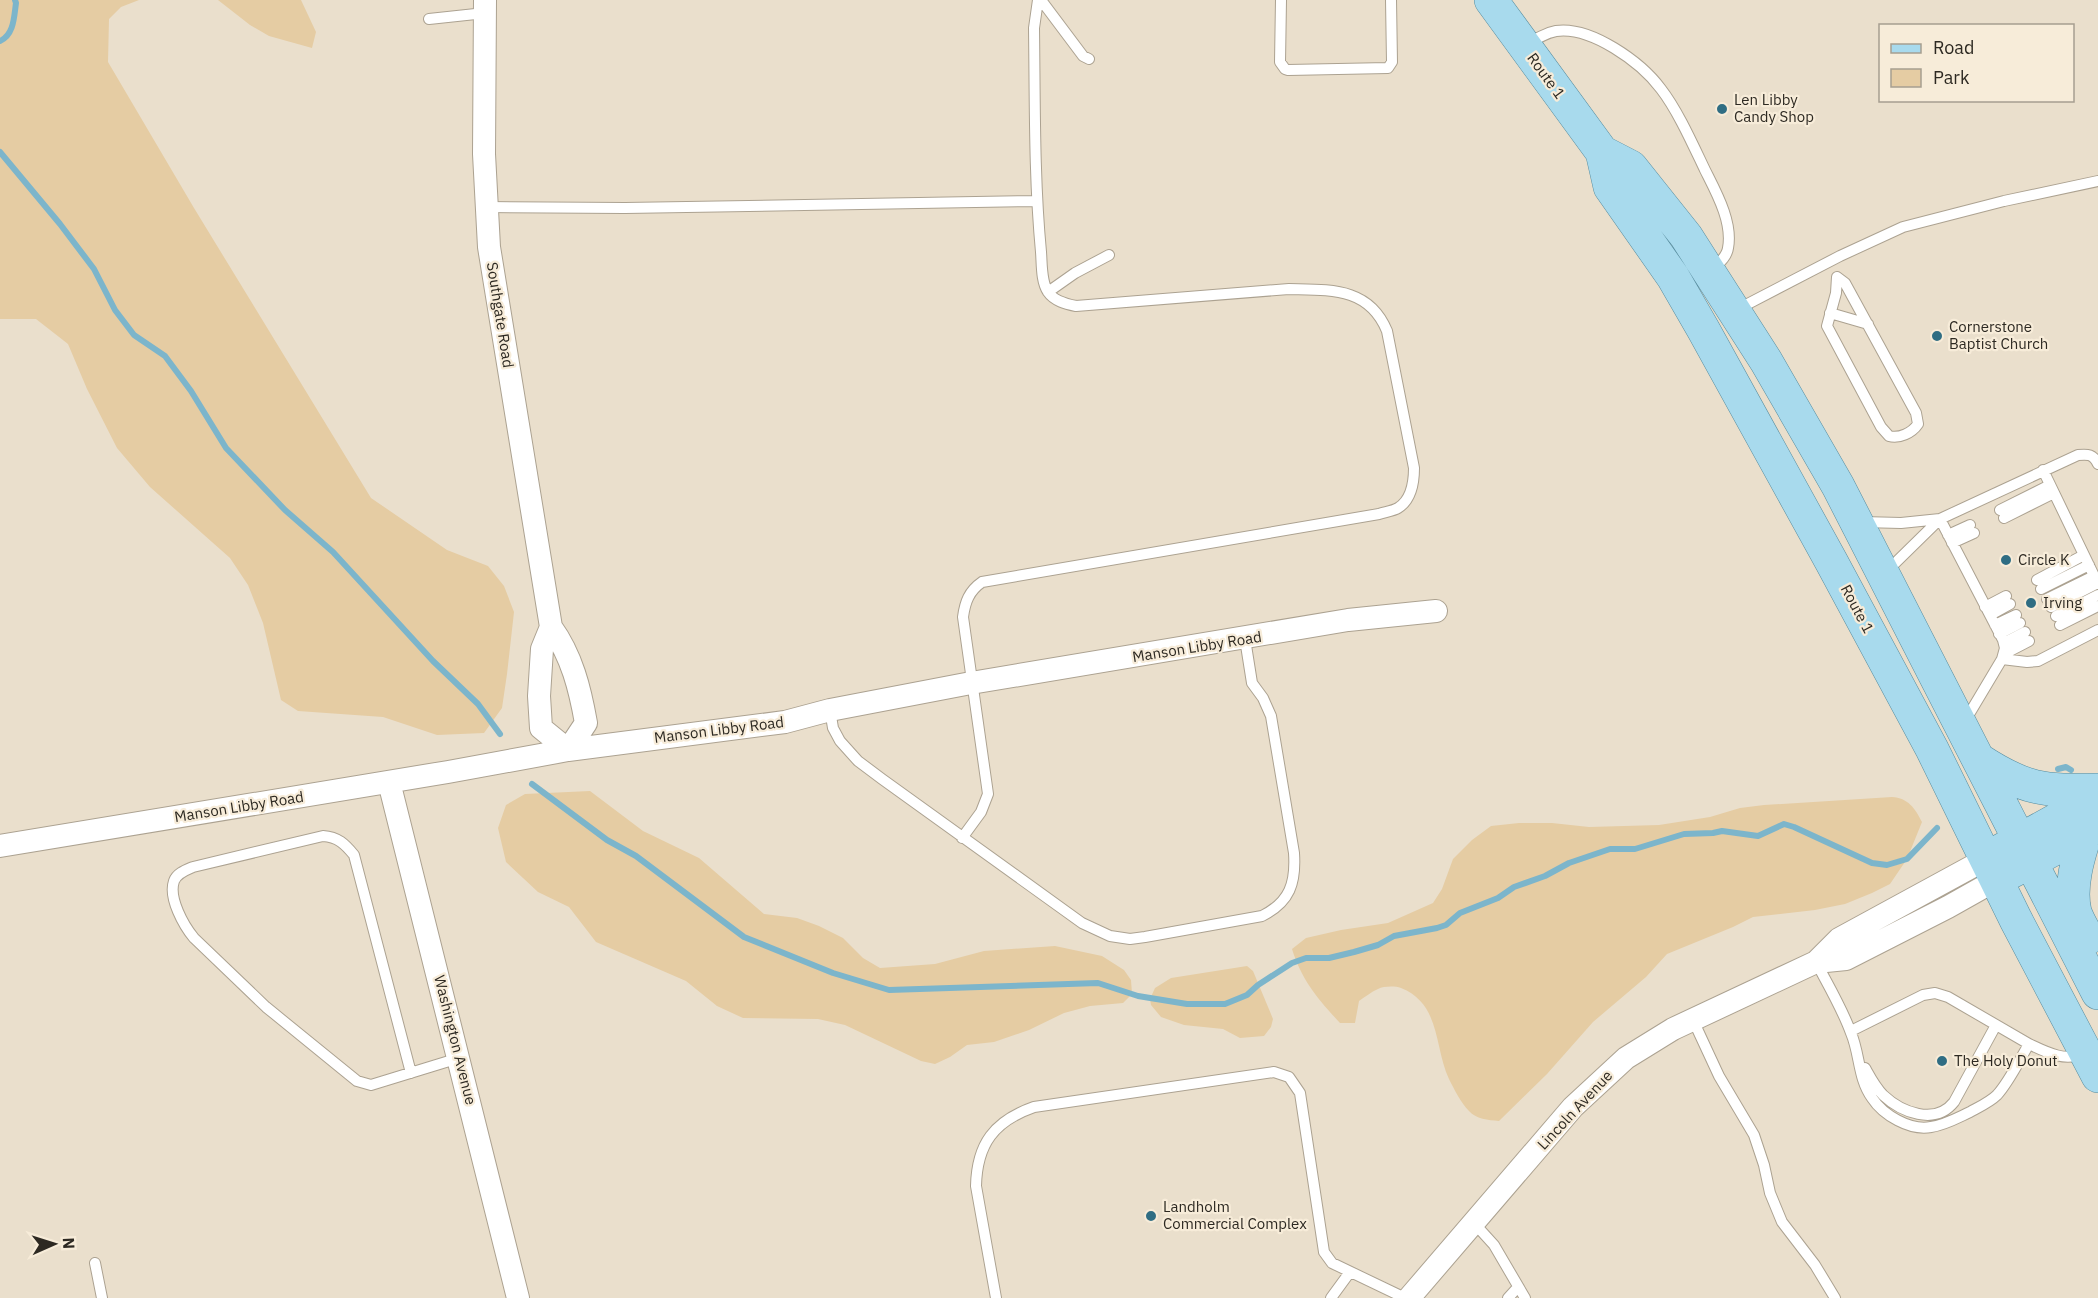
<svg xmlns="http://www.w3.org/2000/svg" width="2098" height="1298" viewBox="0 0 2098 1298" font-family="'IBM Plex Sans',sans-serif">
<rect width="100%" height="100%" fill="#eadfcc"/>
<path fill="#e5cca3" d="M 0,0 L 139,0 L 121,7 L 109,19 L 108,62 L 194,208 L 371,498 L 447,550 L 488,566 L 504,586 L 514,612 L 507,674 L 502,708 L 484,733 L 437,735 L 383,717 L 298,711 L 281,700 L 263,623 L 248,585 L 230,558 L 150,487 L 117,448 L 87,389 L 68,344 L 36,319 L 0,319 Z
M 218,0 L 301,0 L 316,32 L 312,48 L 269,36 L 250,25 Z
M 590,791 L 643,831 L 699,858 L 764,914 L 797,918 L 819,926 L 843,938 L 863,958 L 880,968 L 935,964 L 984,951 L 1055,946 L 1102,956 L 1124,970 L 1131,980 L 1132,994 L 1123,1003 L 1090,1006 L 1064,1013 L 1029,1030 L 994,1042 L 967,1045 L 950,1057 L 935,1064 L 921,1061 L 845,1025 L 818,1019 L 743,1018 L 717,1006 L 686,981 L 596,942 L 569,907 L 538,892 L 506,862 L 498,828 L 506,805 L 525,794 Z
M 1892,797 C 1908,798 1915,808 1922,822 L 1907,859 L 1890,884 L 1872,893 L 1845,904 L 1815,910 L 1753,917 L 1733,927 L 1667,954 L 1646,977 L 1593,1022 L 1547,1074 L 1499,1121 C 1488,1120 1476,1119 1469,1111 C 1461,1103 1454,1089 1449,1079 C 1434,1047 1441,1004 1401,988 C 1395,986 1384,986 1378,989 C 1371,992 1365,997 1359,1001 L 1355,1023 L 1340,1023 C 1318,999 1302,981 1292,949 L 1306,938 L 1341,930 L 1388,923 L 1433,903 L 1442,889 L 1453,859 L 1472,840 L 1491,826 L 1519,823 L 1552,823 L 1589,827 L 1659,825 L 1710,817 L 1740,808 L 1764,805 Z
M 1247,966 L 1253,971 L 1273,1019 L 1271,1027 L 1264,1036 L 1240,1038 L 1223,1029 L 1184,1025 L 1161,1017 L 1151,1005 L 1150,999 L 1155,988 L 1171,978 Z"/>
<g fill="none" stroke-linecap="round" stroke-linejoin="round">
<path stroke="#7cb5cb" stroke-width="6" d="M 0,41 C 14,35 14,17 16,3 L 15,0
M 0,152 L 60,224 L 94,269 L 115,310 L 134,335 L 165,356 L 191,391 L 226,448 L 285,510 L 333,552 L 433,661 L 478,704 L 500,734
M 2058,769 L 2066,767 L 2071,770
M 532,784 L 607,840 L 636,856 L 744,937 L 833,973 L 889,990 L 1098,983 L 1138,996 L 1187,1004 L 1225,1004 L 1247,995 L 1258,985 L 1292,963 L 1306,958 L 1329,958 L 1354,952 L 1378,945 L 1394,936 L 1437,928 L 1446,925 L 1460,913 L 1498,898 L 1514,887 L 1545,876 L 1569,863 L 1610,849 L 1635,849 L 1684,834 L 1713,833 L 1722,831 L 1758,836 L 1784,824 L 1794,827 L 1872,863 L 1887,865 L 1907,859 L 1937,828"/>
<g stroke="#aca291" stroke-width="12">
<path id="lane" d="M 1041,0 L 1083,56 L 1089,59
M 1281,0 L 1280,62 L 1285,69 L 1288,70 L 1388,68 L 1392,62 L 1391,0
M 429,19 L 485,13
M 1527,45 C 1536,39 1545,33 1556,31 C 1591,26 1641,62 1661,89 C 1678,111 1693,145 1705,170 C 1716,192 1733,222 1728,248 C 1727,257 1718,264 1712,270
M 486,207 L 625,208 L 1037,201
M 1837,277 L 1845,283 L 1916,413 L 1918,424 C 1912,433 1899,439 1889,436 L 1881,427 L 1827,326 L 1836,293 Z
M 1048,292 L 1075,273 L 1109,255
M 1738,309 L 1840,256 L 1903,227 L 2004,201 L 2098,181
M 1830,313 L 1868,324
M 2043,470 L 2098,584
M 2000,510 L 2050,485
M 2004,518 L 2054,493
M 1862,522 L 1901,523 L 1940,519 L 1887,571
M 1948,535 L 1970,525
M 1952,543 L 1974,533
M 2037,580 L 2084,555
M 2041,589 L 2089,565
M 2047,599 L 2094,576
M 1985,607 L 2006,596
M 2051,607 L 2098,583
M 1990,615 L 2010,604
M 2056,616 L 2098,595
M 1995,625 L 2016,615
M 2060,625 L 2098,606
M 1999,634 L 2020,623
M 2004,643 L 2025,632
M 2004,654 L 2029,641
M 2002,659 L 2027,662 L 2038,661 L 2098,630
M 830,710 L 833,728 L 840,741 L 858,761 L 882,779 L 1082,923 L 1110,936 L 1130,939 L 1145,937 L 1262,916 C 1290,902 1296,883 1294,853 L 1271,716 L 1263,698 L 1252,683 L 1245,639
M 1965,721 L 2002,659 L 2005,648 L 2003,640 L 1940,519 L 2078,455 C 2088,454 2093,454 2098,464
M 962,838 L 981,812 L 988,794 L 963,617 C 965,602 969,591 982,582 L 1379,514 C 1385,512 1393,511 1398,508 C 1411,500 1414,482 1414,468 L 1387,331 C 1369,287 1330,290 1289,289 L 1076,306 C 1066,304 1054,301 1048,292 C 1041,282 1042,264 1041,252 C 1034,178 1035,102 1034,28 L 1038,0
M 1816,962 C 1828,985 1842,1008 1851,1033 C 1860,1054 1858,1079 1872,1098 C 1883,1115 1910,1131 1931,1127 C 1945,1125 1957,1118 1970,1112 C 1979,1107 1990,1102 1997,1095 C 2009,1082 2020,1059 2029,1044 L 1948,997 L 1935,993 L 1923,995 L 1851,1031
M 1693,1020 L 1719,1076 L 1754,1135 L 1764,1165 L 1770,1193 L 1782,1222 L 1815,1265 L 1835,1298
M 2029,1044 C 2044,1051 2066,1063 2082,1053
M 1865,1068 C 1870,1077 1875,1087 1883,1095 C 1901,1112 1935,1126 1954,1102 L 1996,1025
M 411,1073 L 354,855 C 345,844 338,837 323,836 L 193,867 C 186,870 177,873 174,881 C 168,898 184,926 194,938 L 266,1007 L 357,1081 L 371,1085 L 459,1058
M 1474,1223 L 1494,1245 L 1525,1298
M 95,1263 L 102,1298
M 996,1298 L 976,1186 C 977,1144 994,1121 1034,1107 L 1274,1072 L 1289,1077 L 1300,1093 L 1324,1252 L 1332,1263 L 1405,1298
M 1331,1298 L 1350,1272
M 1508,1298 L 1518,1287"/>
</g>
<g stroke="#aca291" stroke-width="24">
<path id="street" d="M 485,0 L 484,154 L 489,247 L 551,627 C 572,656 580,689 586,723 L 568,750 L 541,728 L 539,696 L 542,649 L 551,627
M 389,782 L 518,1298
M 0,846 L 448,772 L 568,750 L 785,722 L 830,710 L 971,683 L 1348,620 L 1436,611
M 1816,962 L 1839,939 L 1986,859
M 1409,1298 L 1573,1107 L 1626,1058 L 1673,1029 L 1816,962 L 1846,959 L 1948,907 L 1996,880"/>
</g>
<g stroke="#578c9e" stroke-width="34">
<path id="primary" d="M 1491,0 L 1602,152 L 1610,187 L 1673,277 L 1703,329 L 1831,561 L 1932,749 L 2016,920 L 2098,1076
M 1602,152 L 1631,167 L 1686,236 L 1766,361 L 1838,486 L 2098,993
M 1978,759 C 2025,790 2043,791 2098,790
M 2086,833 C 2078,857 2069,887 2075,912 C 2078,921 2083,929 2088,938
M 2000,851 L 2098,797
M 2011,872 L 2097,826"/>
</g>
<use href="#lane" stroke="#fff" stroke-width="10"/>
<use href="#street" stroke="#fff" stroke-width="22"/>
<use href="#primary" stroke="#a8daed" stroke-width="33"/>
</g>
<g fill="#2f6d83" stroke="#f7ecd9" stroke-width="2">
<circle cx="1722" cy="109" r="6"/>
<circle cx="1937" cy="336" r="6"/>
<circle cx="2006" cy="560" r="6"/>
<circle cx="2031" cy="603" r="6"/>
<circle cx="1942" cy="1061" r="6"/>
<circle cx="1151" cy="1216" r="6"/>
</g>
<g text-anchor="middle" stroke-width="4.5" stroke-linejoin="round" paint-order="stroke">
<g font-size="15" fill="#2d2922" stroke="#f7ecd9">
<text transform="translate(1546 76) rotate(54)" y="5">Route 1</text>
<text transform="translate(500 315) rotate(81)" y="5">Southgate Road</text>
<text transform="translate(1857 609) rotate(62)" y="5">Route 1</text>
<text transform="translate(1197 647) rotate(-9)" y="5">Manson Libby Road</text>
<text transform="translate(719 730) rotate(-7)" y="5">Manson Libby Road</text>
<text transform="translate(239 807) rotate(-9)" y="5">Manson Libby Road</text>
<text transform="translate(455 1040) rotate(76)" y="5">Washington Avenue</text>
<text transform="translate(1575 1110) rotate(-47)" y="5">Lincoln Avenue</text>
</g>
<g font-size="15" fill="#2d2922" stroke="#f7ecd9" text-anchor="start">
<text x="1734" y="105">Len Libby<tspan x="1734" dy="17">Candy Shop</tspan></text>
<text x="1949" y="332">Cornerstone<tspan x="1949" dy="17">Baptist Church</tspan></text>
<text x="2018" y="565">Circle K</text>
<text x="2043" y="608">Irving</text>
<text x="1954" y="1066">The Holy Donut</text>
<text x="1163" y="1212">Landholm<tspan x="1163" dy="17">Commercial Complex</tspan></text>
</g>
</g>
<rect x="1879" y="24" width="195" height="78" fill="#f7ecd9" stroke="#a69e90" stroke-width="1.5"/>
<rect x="1891" y="44" width="30" height="9" fill="#a8daed" stroke="#a69e90" stroke-width="1.5"/>
<text x="1933" y="54" font-size="18" fill="#2d2922">Road</text>
<rect x="1891" y="69" width="30" height="18" fill="#e5cca3" stroke="#a69e90" stroke-width="1.5"/>
<text x="1933" y="84" font-size="18" fill="#2d2922">Park</text>
<g transform="translate(54 1244) rotate(87)" stroke="#f7ecd9" stroke-width="4.5" paint-order="stroke">
<path d="M0-4.5L10 22L0 15L-10 22Z" fill="#2d2922"/>
<text y="-9" font-size="16" font-weight="bold" text-anchor="middle" fill="#2d2922">N</text>
</g>
</svg>
